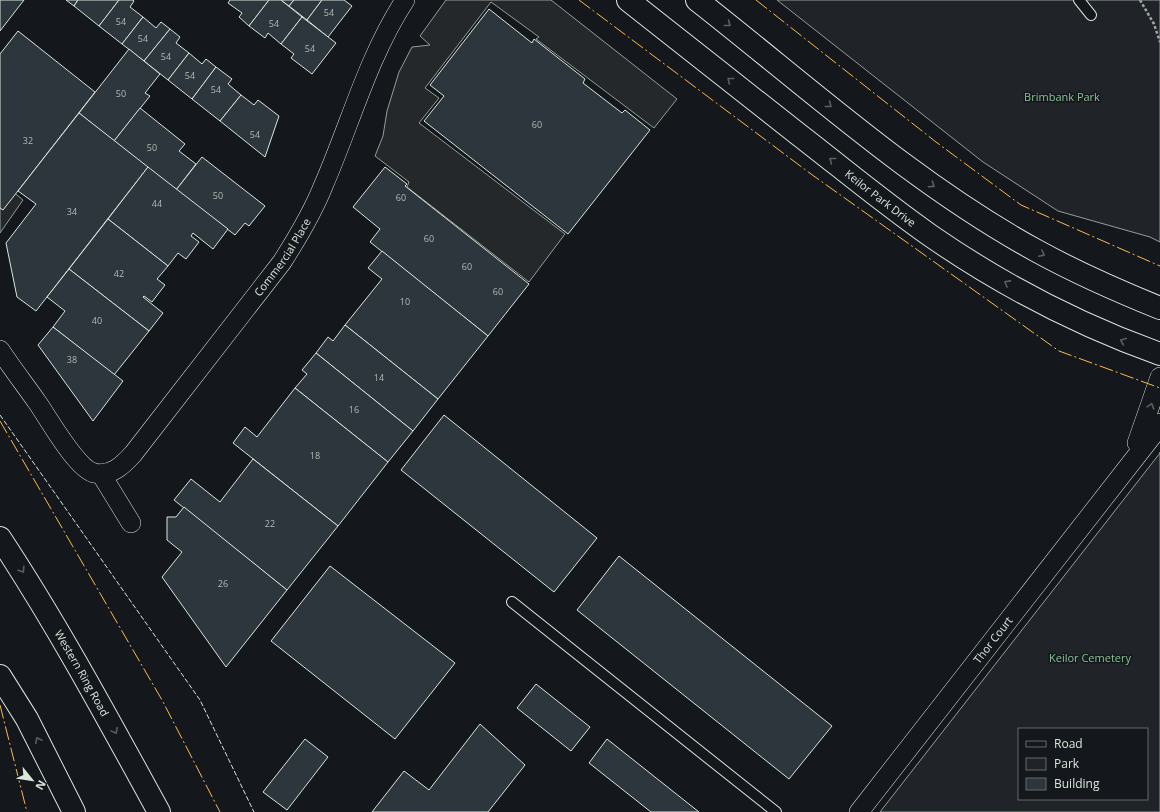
<svg xmlns="http://www.w3.org/2000/svg" width="1160" height="812" viewBox="0 0 1160 812" font-family="'Open Sans',sans-serif">
<style>
.green{fill:#202428;stroke:#939e99;fill-rule:evenodd}
.parking{fill:#24282b;stroke:#939e99}
.building{fill:#2c363c;stroke:#d8e6dc}
.lines{fill:none;stroke-linecap:round;stroke-linejoin:round}
.service-casing{stroke:#d8e6dc;stroke-width:12}
.minor-casing{stroke:#d8e6dc;stroke-width:20}
.primary-casing{stroke:#d8e6dc;stroke-width:24}
.motorway-casing{stroke:#d8e6dc;stroke-width:24}
.path{stroke:#9da8a2;stroke-width:2.5;stroke-dasharray:3 2;stroke-linecap:butt}
.service{stroke:#14181c;stroke-width:10}
.minor{stroke:#14181c;stroke-width:19}
.primary{stroke:#14181c;stroke-width:22}
.motorway{stroke:#14181c;stroke-width:22}
.fence{stroke:#d8e6dc;stroke-width:1;stroke-dasharray:5 2;stroke-linecap:butt}
.power{stroke:#ffb74d;stroke-width:1;stroke-dasharray:14 3 2 3;stroke-linecap:butt}
.oneway{stroke:#59605f}
.labels{text-anchor:middle;stroke-width:3;stroke-linejoin:round;paint-order:stroke}
.number-label{font-size:9px;fill:#adbab4}
.park-label{font-size:11px;fill:#8ac095;stroke:#14181c}
.street-label{font-size:11px;fill:#d8e6dc;stroke:#14181c}
</style>
<rect width="100%" height="100%" fill="#14181c"/>
<!-- green -->
<g class="green">
<path d="M777 0H1160V242L1150 237 1058 211 983 162Z"/>
<path d="M1160 452V812H880L1160 453ZM1019 729H1147V799H1019Z"/>
</g>
<!-- parking -->
<g class="parking">
<path d="M446 0H551L677 99 654 128 536 39 539 37 491 2 425 88 439 98 419 123 565 234 529 282 407 187 409 182 375 156 383 136 387 111 399 72 412 47 430 45 420 36Z"/>
<path d="M6 186 23 200 0 233V194Z"/>
</g>
<!-- building -->
<g class="building">
<path d="M0 0H24L0 31Z"/>
<path d="M66 0H78L74 6Z"/>
<path d="M78 0H119L99 26 74 6Z"/>
<path d="M119 0H133L134 1 130 7 143 17 122 44 99 26Z"/>
<path d="M230 0H269L249 26 239 17 242 13 228 3Z"/>
<path d="M269 0H281L302 17 281 44 268 33 265 38 249 26Z"/>
<path d="M281 0H294L289 6Z"/>
<path d="M294 0H322L307 20 289 6Z"/>
<path d="M322 0H344L352 6 328 37 307 20Z"/>
<path d="M489 9 532 43 534 39 585 79 583 83 622 113 625 110 650 130 568 234 424 121 444 96 430 85Z"/>
<path d="M143 17 156 28 161 22 170 29 144 61 122 44Z"/>
<path d="M302 17 336 43 312 74 291 58 294 54 281 44Z"/>
<path d="M170 29 180 37 176 43 189 53 168 80 144 61Z"/>
<path d="M18 31 95 92 3 210 0 208V54Z"/>
<path d="M129 49 160 74 145 93 150 96 114 141 79 113Z"/>
<path d="M189 53 202 64 206 59 216 67 192 99 168 80Z"/>
<path d="M216 67 232 79 228 84 241 95 220 121 192 99Z"/>
<path d="M241 95 254 105 258 100 279 116 265 157 220 121Z"/>
<path d="M140 108 185 144 179 151 196 164 176 190 114 141Z"/>
<path d="M79 113 148 167 36 311 17 297 6 243 36 204 18 191Z"/>
<path d="M202 157 265 206 249 226 245 223 235 235 176 190Z"/>
<path d="M148 167 228 229 213 249 193 233 191 236 199 242 186 259 178 253 168 266 108 219Z"/>
<path d="M385 167 407 184 405 186 529 284 488 336 370 242 380 229 353 207Z"/>
<path d="M108 219 168 266 157 279 165 285 152 302 144 296 143 297 163 313 149 331 69 269Z"/>
<path d="M382 251 488 336 438 399 345 325 382 279 368 268Z"/>
<path d="M69 269 149 331 114 375 53 327 65 311 47 297Z"/>
<path d="M345 325 438 399 413 431 316 353 328 337 333 341Z"/>
<path d="M53 327 123 381 93 421 38 345Z"/>
<path d="M316 353 413 431 388 462 295 388 307 374 302 370Z"/>
<path d="M295 388 388 462 338 526 233 443 245 427 257 437Z"/>
<path d="M444 415 597 538 554 592 401 470Z"/>
<path d="M253 459 338 526 287 590 174 500 191 479 220 502Z"/>
<path d="M184 507 287 590 226 667 162 577 182 552 167 540V517H176Z"/>
<path d="M619 556 832 726 789 779 577 610Z"/>
<path d="M330 566 455 663 395 739 271 641Z"/>
<path d="M536 684 590 727 571 751 517 708Z"/>
<path d="M480 724 525 765 488 812H372L404 771 429 790Z"/>
<path d="M305 739 328 757 287 810 263 792Z"/>
<path d="M607 739 699 812H651L589 763Z"/>
</g>
<g class="lines">
<defs>
<g id="service">
<path d="M1079 0 1091 15"/>
<path d="M512 602 776 812"/>
</g>
<g id="minor">
<path id="s1" d="M0 350C12 368 25 385 37 402 49 419 76 468 94 473 111 477 123 465 133 454L282 262C298 237 313 212 324 184 351 122 368 57 405 0"/>
<path d="M1137 443 1160 377"/>
<path d="M101 474 131 523"/>
<path id="s2" d="M859 812 1156 431 1160 423"/>
</g>
<g id="primary">
<path id="s3" d="M628 0C685 45 741 89 798 134 842 168 885 204 931 236 1002 285 1079 325 1160 354"/>
<path d="M697 0C807 86 914 184 1037 251 1077 273 1118 291 1160 308"/>
</g>
<g id="motorway">
<path id="s4" d="M0 538C58 626 108 719 159 812"/>
<path d="M0 676 27 719 74 812"/>
</g>
</defs>
<!-- service casing -->
<use href="#service" class="service-casing"/>
<!-- minor casing -->
<use href="#minor" class="minor-casing"/>
<!-- primary casing -->
<use href="#primary" class="primary-casing"/>
<!-- motorway casing -->
<use href="#motorway" class="motorway-casing"/>
<!-- path -->
<path class="path" d="M1140 0 1154 24 1160 42"/>
<!-- service -->
<use href="#service" class="service"/>
<!-- minor -->
<use href="#minor" class="minor"/>
<!-- primary -->
<use href="#primary" class="primary"/>
<!-- motorway -->
<use href="#motorway" class="motorway"/>
<!-- fence -->
<path class="fence" d="M0 415 200 700 254 812"/>
<!-- power -->
<g class="power">
<path d="M579 0 811 174 1059 351 1160 388"/>
<path d="M756 0 936 142 1021 205 1160 266"/>
<path d="M0 421 162 700 220 812"/>
<path d="M0 705 27 812"/>
</g>
</g>
<!-- one-way arrows -->
<defs><path id="oneway-chevron" d="M-2-3.5L2.5 0L-2 3.5" fill="none" stroke-width="1.6" stroke-linecap="round" stroke-linejoin="round"/></defs>
<g class="oneway">
<use href="#oneway-chevron" transform="translate(728 24) rotate(38)"/>
<use href="#oneway-chevron" transform="translate(730 80) rotate(-142)"/>
<use href="#oneway-chevron" transform="translate(829 105) rotate(39)"/>
<use href="#oneway-chevron" transform="translate(832 160) rotate(-142)"/>
<use href="#oneway-chevron" transform="translate(932 185) rotate(34)"/>
<use href="#oneway-chevron" transform="translate(1042 254) rotate(27)"/>
<use href="#oneway-chevron" transform="translate(1007 283) rotate(-151)"/>
<use href="#oneway-chevron" transform="translate(1123 341) rotate(-157)"/>
<use href="#oneway-chevron" transform="translate(1151 406) rotate(-73)"/>
<use href="#oneway-chevron" transform="translate(22 570) rotate(57)"/>
<use href="#oneway-chevron" transform="translate(115 731) rotate(62)"/>
<use href="#oneway-chevron" transform="translate(38 740) rotate(-117)"/>
</g>
<g class="labels">
<!-- number labels -->
<g class="number-label">
<text x="329" y="16">54</text>
<text x="121" y="25">54</text>
<text x="274" y="27">54</text>
<text x="143" y="42">54</text>
<text x="310" y="52">54</text>
<text x="166" y="60">54</text>
<text x="190" y="79">54</text>
<text x="216" y="93">54</text>
<text x="121" y="97">50</text>
<text x="537" y="128">60</text>
<text x="255" y="138">54</text>
<text x="28" y="144">32</text>
<text x="152" y="151">50</text>
<text x="218" y="199">50</text>
<text x="401" y="201">60</text>
<text x="157" y="207">44</text>
<text x="72" y="215">34</text>
<text x="429" y="242">60</text>
<text x="467" y="270">60</text>
<text x="119" y="277">42</text>
<text x="498" y="295">60</text>
<text x="405" y="305">10</text>
<text x="97" y="324">40</text>
<text x="72" y="363">38</text>
<text x="379" y="381">14</text>
<text x="354" y="413">16</text>
<text x="315" y="459">18</text>
<text x="270" y="527">22</text>
<text x="223" y="587">26</text>
</g>
<!-- park labels -->
<g class="park-label">
<text x="1062" y="101">Brimbank Park</text>
<text x="1090" y="662">Keilor Cemetery</text>
</g>
<!-- street labels -->
<g class="street-label">
<text dy="4" stroke="none"><textPath href="#s3" startOffset="321">Keilor Park Drive</textPath></text>
<text dy="4" stroke="none"><textPath href="#s1" startOffset="449">Commercial Place</textPath></text>
<text dy="4" stroke="none"><textPath href="#s2" startOffset="218">Thor Court</textPath></text>
<text dy="4" stroke="none"><textPath href="#s4" startOffset="158">Western Ring Road</textPath></text>
</g>
</g>
<!-- legend -->
<rect x="1018" y="728" width="130" height="72" fill="#14181c" stroke="#626a69"/>
<rect x="1026" y="741" width="20" height="6" fill="#14181c" stroke="#626a69"/>
<text x="1054" y="748" font-size="12" fill="#d8e6dc">Road</text>
<rect x="1026" y="758" width="20" height="12" fill="#202428" stroke="#626a69"/>
<text x="1054" y="768" font-size="12" fill="#d8e6dc">Park</text>
<rect x="1026" y="778" width="20" height="12" fill="#2c363c" stroke="#626a69"/>
<text x="1054" y="788" font-size="12" fill="#d8e6dc">Building</text>
<!-- north arrow -->
<g transform="translate(32 780) rotate(120)" stroke="#14181c" stroke-width="3" paint-order="stroke">
<path d="M0-3L7 15L0 10L-7 15Z" fill="#d8e6dc"/>
<text y="-6" font-size="11" font-weight="bold" text-anchor="middle" fill="#d8e6dc">N</text>
</g>
</svg>
